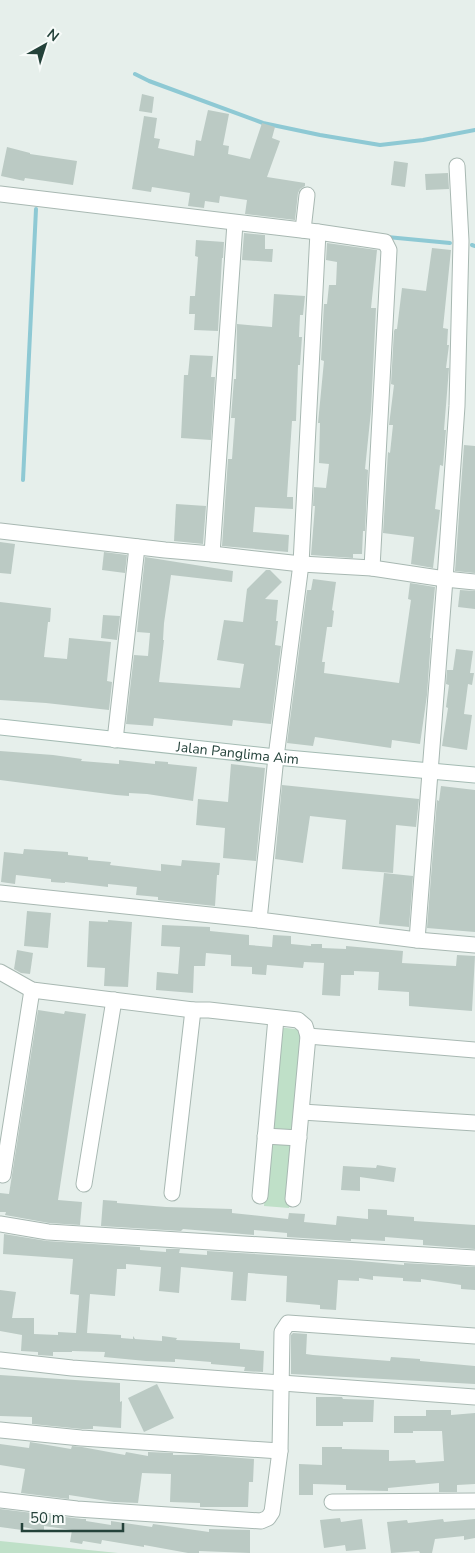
<svg xmlns="http://www.w3.org/2000/svg" width="475" height="1553" viewBox="0 0 475 1553" font-family="'Nunito Sans',sans-serif">
<style>
.green{fill:#bfe0c8}
.lines{fill:none;stroke-linecap:round;stroke-linejoin:round}
.stream{stroke:#8ec9d4;stroke-width:4}
.building{fill:#bbcac4}
.street-casing{stroke:#a8b8b2;stroke-width:17}
.secondary-casing{stroke:#a4bbb3;stroke-width:17}
.street{stroke:#fff;stroke-width:15}
.secondary{stroke:#fff;stroke-width:15}
.labels{text-anchor:middle;stroke-width:4;stroke-linejoin:round;paint-order:stroke}
.street-label{font-size:14px;fill:#24423a;stroke:#f7fbf9}
</style>
<rect width="100%" height="100%" fill="#e6efeb"/>
<!-- green -->
<g class="green">
<path d="M278 1027 303 1030 289 1208 264 1206Z"/>
<path d="M0 1541 118 1553H0Z"/>
</g>
<g class="lines">
<!-- stream -->
<g class="stream">
<path d="M135 74 149 81 263 123 320 135 380 145 423 140 475 130"/>
<path d="M387 237 450 243"/>
<path d="M472 245 475 246"/>
<path d="M23 480 36 209"/>
</g>
</g>
<!-- building -->
<g class="building">
<path d="M142 94 154 97 152 113 139 111Z"/>
<path d="M208 110 229 114 223 145 229 146 228 154 250 159 262 123 275 127 272 138 280 141 267 177 305 183V186L300 189 298 193 295 220 245 214 247 200 220 196 219 203 205 201 204 208 188 206 190 193 152 187 151 192 132 189 144 116 157 118 154 138 160 139 158 148 194 156 196 140 201 141Z"/>
<path d="M7 147 30 153V154L77 161 73 185 25 178 24 181 1 176Z"/>
<path d="M394 161 408 163 405 187 391 185Z"/>
<path d="M448 173 449 189 426 190 425 174Z"/>
<path d="M244 233 265 235V249H273L272 262 242 260Z"/>
<path d="M196 240 224 242 223 258H222L218 331 194 330 195 314H189L190 296H195L198 257 195 256Z"/>
<path d="M327 243 377 250 371 308H376L371 411 365 469 368 470 365 531H363L362 554H353V558L311 555 315 506H313L314 487 326 488 329 464 319 463 320 423H318L324 361 321 360 324 304H327L329 285H336L337 262 326 260Z"/>
<path d="M432 248 451 250 443 328 448 329 447 345H449L446 368H449L444 430H446L443 466 440 465 435 509 440 510 433 568 411 564 414 537 383 533 388 452 390 453 393 425H389L394 385 391 384 394 331 395 329H397L402 288 426 291Z"/>
<path d="M274 294 305 296 303 315H300L299 337H302L300 365H298L296 421H292L287 497H293V509L255 507 253 532 289 535 288 552 222 546 228 459H232L235 418H231L234 379H236L237 324 272 327Z"/>
<path d="M190 355 213 356 211 377H215L211 440 181 438 184 375H188Z"/>
<path d="M464 445 475 446V573L455 571Z"/>
<path d="M176 504 206 506 203 544 174 541Z"/>
<path d="M0 542 15 544 11 574 0 573Z"/>
<path d="M104 552 127 555 125 573 102 570Z"/>
<path d="M145 557 233 571 232 582 171 575 164 623 163 640H164L159 682 240 688 244 664 217 660 224 620 243 622 247 589 266 570H270L282 582 265 599 278 600 276 621H278L275 645 281 646 271 724 233 720 232 726 154 718 153 726 126 724 134 655 148 656 150 633 137 632Z"/>
<path d="M313 579 336 582 332 610 334 611 332 627H327L322 662H325L324 673 399 683 411 600 408 599 410 583 435 587 430 638H431L427 695 420 744 392 740 391 748 315 737 313 746 287 743 307 590H311Z"/>
<path d="M460 590 475 591V609L458 607Z"/>
<path d="M0 602 51 608 50 622H48L44 657 67 659 69 638 111 642 107 681 112 682 109 710 46 703 0 700Z"/>
<path d="M103 615 120 616 117 640 101 638Z"/>
<path d="M456 649 473 651 470 673H474L472 685 468 684 464 714 472 715 467 750 442 746 448 708 446 707 449 685 446 684 447 670H453Z"/>
<path d="M0 751 53 755 82 759 81 761 119 764V760L155 764V761L168 762V764L197 767 193 801 147 794 129 793V796L116 795 0 780Z"/>
<path d="M231 764 265 768 256 861 223 858 225 828 196 825 198 799 228 802Z"/>
<path d="M282 785 419 799 416 827 396 825 393 873 342 869 346 820 310 816 303 863 275 859Z"/>
<path d="M441 786 475 790V932L427 928 437 800 439 801Z"/>
<path d="M24 849 68 852V855L88 857V860L111 862 110 865 161 871V864L181 866 182 860 220 863 219 875H217L215 906 158 900V897L136 895 137 887 108 884V887L65 882V883L51 882V879L16 875 15 884 1 882 4 852 23 854Z"/>
<path d="M384 873 413 876 409 927 379 924Z"/>
<path d="M27 911 51 913 48 948 24 946Z"/>
<path d="M108 920 132 922 128 987 104 986 105 968 87 967 89 921 108 922Z"/>
<path d="M162 925 210 927V931L249 935V945L272 947 273 935 291 936V944L311 946V944H322V948L346 949V946L403 951 402 963 456 966 457 955 475 956 472 1011 409 1006V992L378 990 379 972 354 971V975H341L340 996 322 995 324 963 304 962 303 968 267 965 266 975 252 974V967L231 966V955L206 953 205 966H194L193 993 156 990 157 972 178 974 180 947 161 946Z"/>
<path d="M17 950 33 953 30 974 21 973 14 969Z"/>
<path d="M38 1010 64 1014 65 1011 86 1014 58 1200 82 1202 80 1225 49 1223 5 1215 6 1212H0V1193L9 1194Z"/>
<path d="M377 1165 396 1168 394 1182 360 1177V1191L341 1190 343 1166 376 1168Z"/>
<path d="M103 1200 117 1201V1203L166 1207 232 1209V1213L288 1219 289 1213 305 1214 304 1222 336 1225 337 1216 368 1219V1209L387 1210V1215L414 1217V1221L475 1225V1249L423 1245V1240L385 1237V1241L351 1239V1241L287 1237V1233L254 1230V1235L183 1229 181 1231 101 1226Z"/>
<path d="M4 1234 47 1241 140 1247V1250L166 1252V1249H180L179 1253 207 1255V1251L350 1260 404 1265V1263L475 1267V1290L461 1289V1285L421 1279V1282L403 1281V1278L373 1276V1280L359 1278V1281L338 1280 336 1310 320 1309V1305L286 1302 287 1276 249 1273H248L246 1301 231 1300 233 1272 181 1267 179 1293 159 1291 161 1267 126 1264V1269H117L115 1296 90 1294 87 1333 121 1335V1338L133 1339V1336L135 1339 162 1341V1336L177 1338 176 1340 240 1343V1349L264 1351 263 1372 244 1371 245 1367 211 1364V1362L175 1359V1362L146 1361 104 1357 105 1352 72 1351V1352H53V1356L38 1355V1352L21 1351 22 1335 0 1331V1290L16 1292 12 1318H34V1334L58 1335V1332L76 1333 79 1295 70 1294 73 1259 3 1254Z"/>
<path d="M293 1333 307 1334 306 1354 313 1355 390 1361 391 1357 420 1359V1361L475 1366V1384L291 1374V1335Z"/>
<path d="M0 1375 120 1383V1402L122 1401 121 1428 93 1426V1429H82L32 1424V1417L0 1416Z"/>
<path d="M157 1384 174 1418 144 1432 128 1398Z"/>
<path d="M316 1397H342L343 1399 374 1400 373 1422H343V1426H316Z"/>
<path d="M426 1410H451V1415L475 1413V1484L457 1485V1492H439V1483L388 1488V1491L346 1490V1485L313 1484V1495H299V1464L322 1465V1447H342V1449L389 1450V1461L415 1460 416 1463 444 1461 442 1431H413V1433H394V1416H426Z"/>
<path d="M30 1442 71 1449 72 1446 82 1447 125 1455 126 1452 148 1456V1452L173 1453V1455H201L254 1459 253 1482H249L248 1507H200V1503L170 1502 171 1474 142 1473 138 1503 114 1502 69 1495V1499L21 1493 25 1469 0 1465V1444L29 1448Z"/>
<path d="M0 1509 82 1519H86V1521L111 1525V1521L152 1527 153 1524 209 1532V1529L250 1530V1553L199 1551V1553H188L144 1545V1547L102 1540 101 1544 83 1541 82 1544 70 1542 72 1530 44 1526V1531L23 1527 22 1530 0 1527Z"/>
<path d="M340 1518 341 1522 362 1519 366 1549 346 1551 345 1545 324 1548 320 1520Z"/>
<path d="M443 1519 444 1522 475 1519V1538L464 1540V1536L435 1539 432 1553H420L419 1551 391 1553 387 1522 407 1520 408 1523Z"/>
</g>
<g class="lines">
<defs>
<g id="street">
<path d="M0 194 318 232 385 242 389 250 372 568"/>
<path d="M303 230 307 195"/>
<path d="M318 232 301 564 276 757 259 920 417 940 475 945"/>
<path d="M0 531 165 550 212 554 301 564 372 568 445 579 475 582"/>
<path d="M212 554 235 223"/>
<path d="M115 740 137 547"/>
<path d="M0 893 259 920"/>
<path d="M417 940 445 579 457 406 461 241 457 166"/>
<path d="M0 972 32 990 193 1010H209L298 1020 305 1026 308 1036 293 1199"/>
<path d="M308 1036 475 1050"/>
<path d="M302 1112 475 1123"/>
<path d="M265 1136 299 1138"/>
<path d="M3 1175 32 990"/>
<path d="M84 1184 114 1000"/>
<path d="M172 1193 193 1010"/>
<path d="M260 1196 276 1018"/>
<path d="M0 1224 48 1232 475 1258"/>
<path d="M0 1360 72 1368 475 1397"/>
<path d="M0 1430 81 1438 280 1451"/>
<path d="M0 1500 77 1509 261 1521 268 1518 272 1512 280 1451 282 1332 288 1323 475 1336"/>
<path d="M332 1502 475 1501"/>
</g>
<g id="secondary">
<path id="s1" d="M0 727 276 757 475 775"/>
</g>
</defs>
<!-- street casing -->
<use href="#street" class="street-casing"/>
<!-- secondary casing -->
<use href="#secondary" class="secondary-casing"/>
<!-- street -->
<use href="#street" class="street"/>
<!-- secondary -->
<use href="#secondary" class="secondary"/>
</g>
<g class="labels">
<!-- street labels -->
<g class="street-label">
<text dy="5" stroke="none"><textPath href="#s1" startOffset="239">Jalan Panglima Aim</textPath></text>
</g>
</g>
<!-- north arrow -->
<g transform="translate(45 45) rotate(39)" stroke="#f7fbf9" stroke-width="4" paint-order="stroke">
<path d="M0-4L9 19L0 12L-9 19Z" fill="#24423a"/>
<text y="-8" font-size="14" font-weight="bold" text-anchor="middle" fill="#24423a">N</text>
</g>
<!-- scale -->
<path d="M22 1523v8h101v-8" fill="none" stroke="#24423a" stroke-width="2.5"/>
<text x="30" y="1523" font-size="15" fill="#24423a" stroke="#f7fbf9" stroke-width="4" paint-order="stroke">50 m</text>
</svg>
